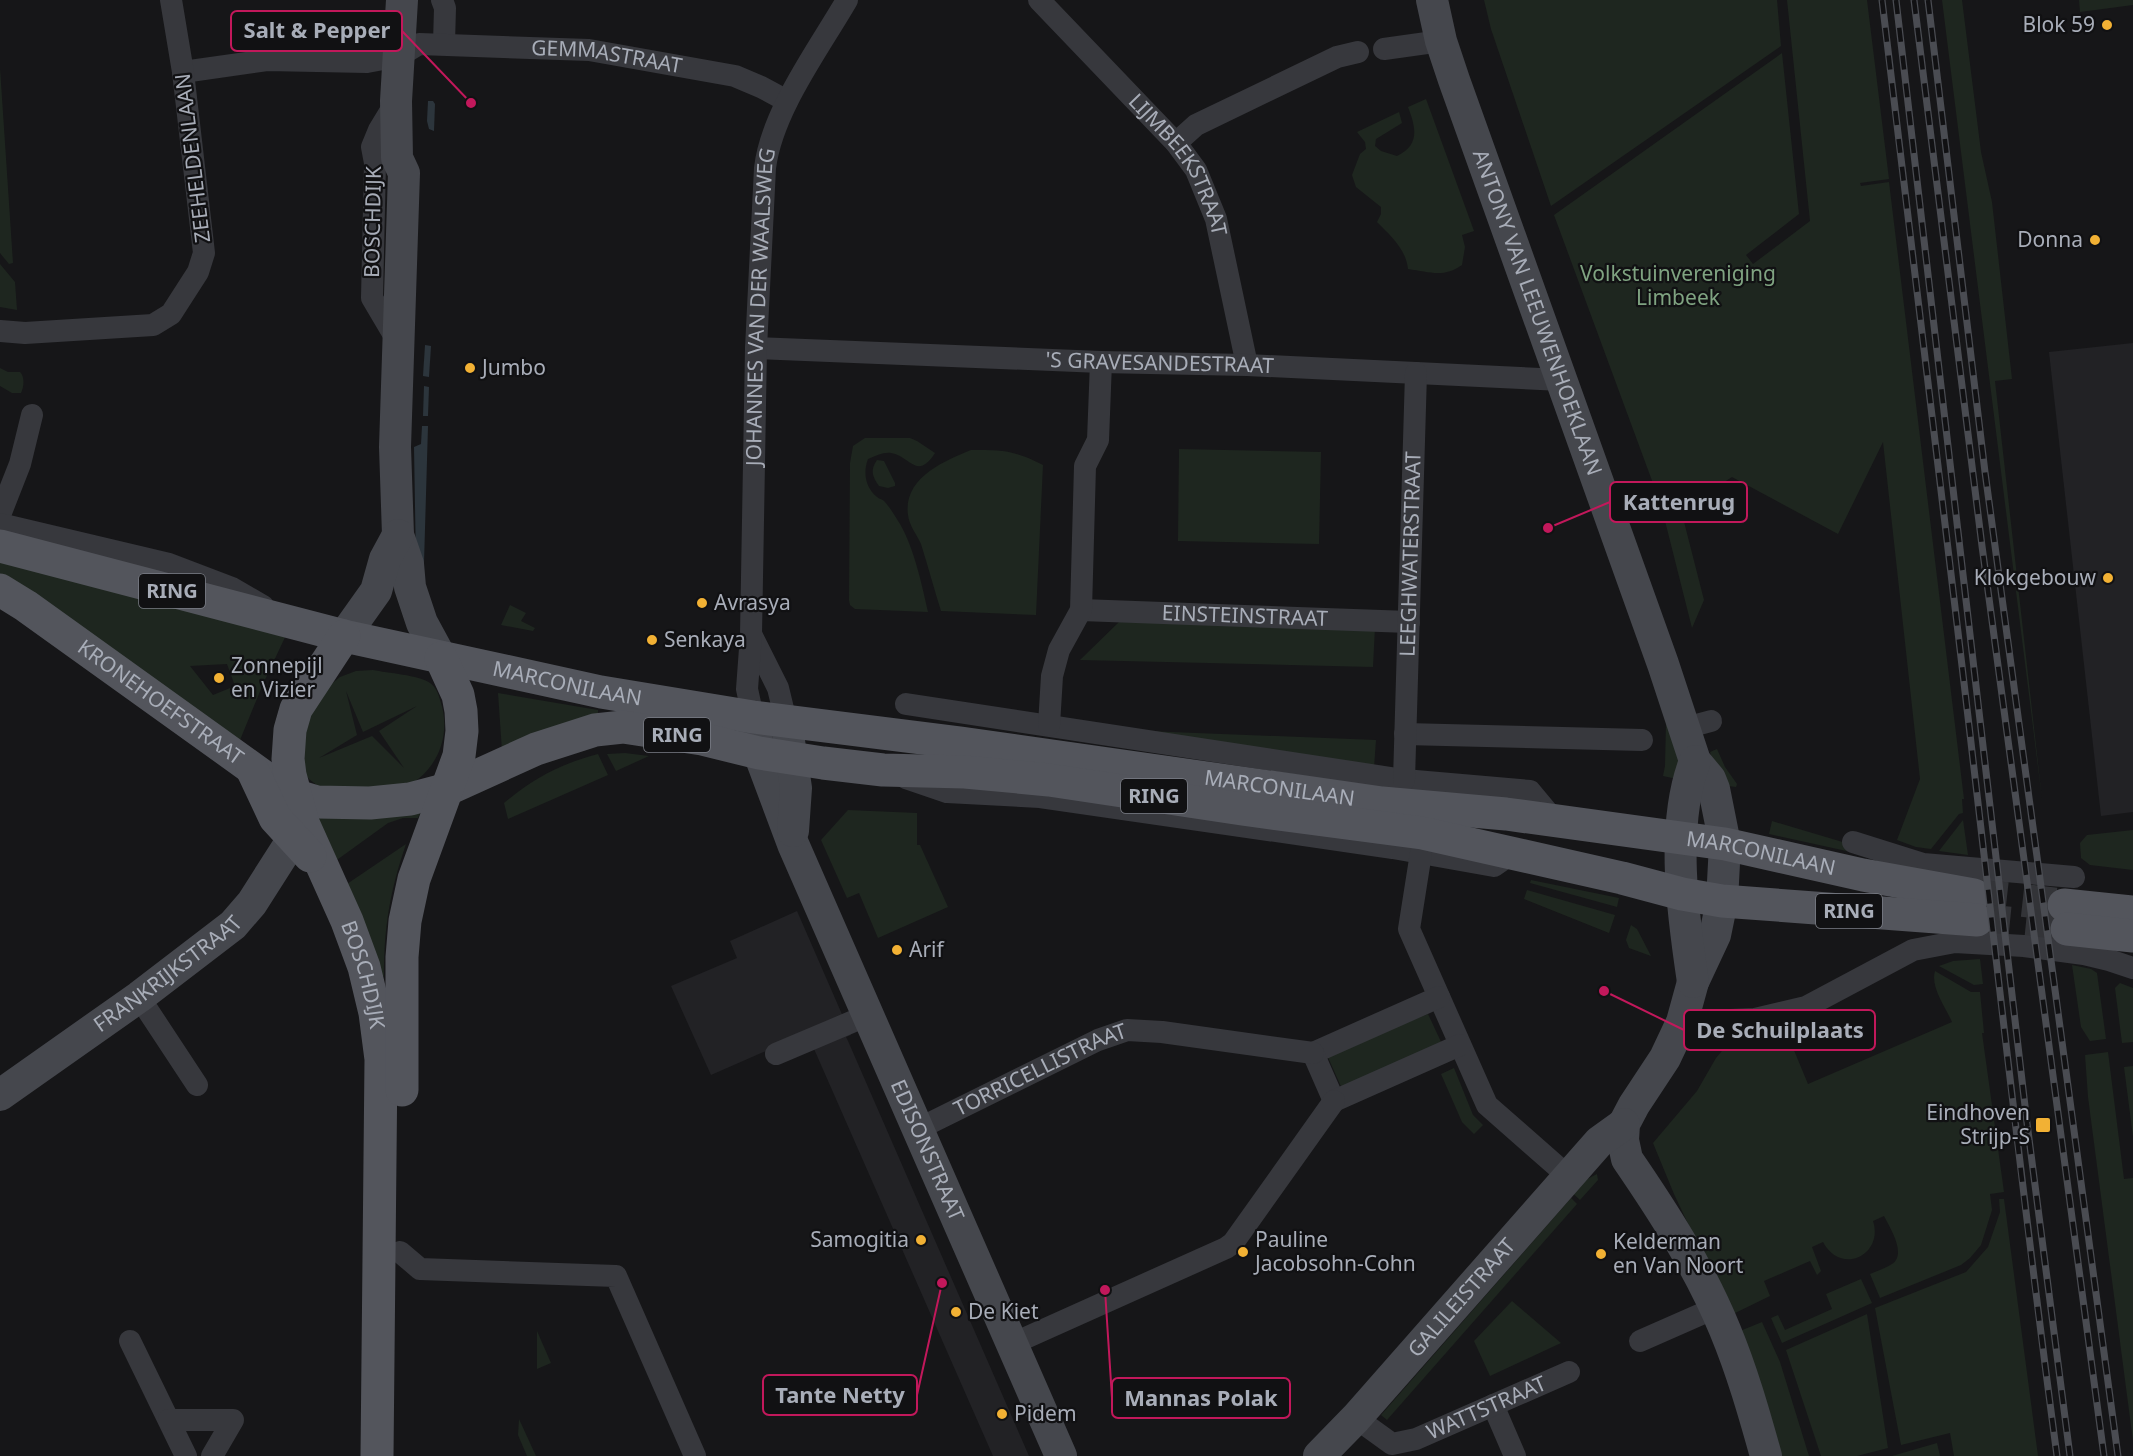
<svg xmlns="http://www.w3.org/2000/svg" width="2133" height="1456" viewBox="0 0 2133 1456" font-family="'Noto Sans',sans-serif">
<style>
.built{fill:#222225}
.green{fill:#1e261f;fill-rule:evenodd}
.water{fill:#2c353c}
.lines{fill:none;stroke-linecap:round;stroke-linejoin:round}
.primary-tunnel{stroke:#333438;stroke-width:33;stroke-dasharray:33 16;stroke-linecap:butt}
.street{stroke:#37383d;stroke-width:22}
.secondary{stroke:#45474d;stroke-width:32}
.primary{stroke:#53555c;stroke-width:33}
.rail-casing{stroke:#4a4c52;stroke-width:7}
.rail{stroke:#111113;stroke-width:4.5;stroke-dasharray:14;stroke-linecap:butt}
.poi-dot{fill:#f2b134;stroke:#111113;stroke-width:2}
.labels{text-anchor:middle;stroke-width:4.5;stroke-linejoin:round;paint-order:stroke}
.shield{fill:#111113;stroke:#7b7e86;stroke-width:1.5}
.shield-label{font-size:20px;font-weight:bold;fill:#a8adb8}
.poi-label{font-size:21px;fill:#a8adb8;stroke:#111113;text-anchor:start}
.street-label{font-size:21px;fill:#a8adb8;stroke:#111113}
.park-label{font-size:21px;fill:#7fa381;stroke:#111113}
.leader{fill:none;stroke:#c2185b;stroke-width:2}
.callout-dot{fill:#c2185b;stroke:#111113;stroke-width:2}
.callout{fill:#111113;stroke:#c2185b;stroke-width:2}
.callout-label{font-size:22px;text-anchor:middle;font-weight:bold;fill:#a8adb8}
</style>
<rect width="100%" height="100%" fill="#161618"/>
<!-- built -->
<g class="built">
<path d="M2133 343V812L2101 816 2049 352Z"/>
<path d="M797 911 851 1035 846 1037 848 1041 1029 1456H993L807 1033 711 1075 671 986 737 958 730 941Z"/>
</g>
<!-- green -->
<g class="green">
<path d="M1484 0H1777L1781 46 1551 206 1491 29Z"/>
<path d="M1787 0H1867L1889 179 1860 183 1861 186 1889 182 1964 799H1962L1963 813 1959 814 1931 849 1916 847 1897 840 1920 779 1883 442 1838 534 1732 477 1681 510 1704 600 1692 628 1661 505 1554 215 1782 53 1799 214 1746 255 1753 264 1810 221Z"/>
<path d="M1942 0H1962L1981 152 1992 202 2012 379 1995 381 2042 799Z"/>
<path d="M2079 0H2133V5L2080 12Z"/>
<path d="M0 68 13 263 9 264 0 253Z"/>
<path d="M1426 99 1474 231 1462 235 1465 247 1462 265C1444 278 1430 272 1408 269 1406 249 1390 235 1377 222L1381 214V207L1356 187 1352 175 1360 154 1366 149 1365 142 1357 132 1399 112 1402 123 1376 139 1375 146 1381 151 1397 156C1420 145 1416 128 1408 107Z"/>
<path d="M0 264 15 282 17 310 0 307Z"/>
<path d="M0 368 8 372H20C25 377 24 387 21 393H12L0 386Z"/>
<path d="M865 438H910L917 441 935 453C917 481 910 456 891 453 883 452 876 456 868 459 863 472 865 487 877 497 879 499 882 499 884 501 890 507 896 518 900 524 914 548 922 585 928 612L855 609 850 605 849 600 850 463 853 446Z"/>
<path d="M1179 449 1321 452 1319 544 1178 541Z"/>
<path d="M971 450C1003 450 1013 450 1043 465L1036 615 941 611C934 589 928 566 921 544 917 535 909 525 908 515 903 478 944 461 971 450Z"/>
<path d="M877 460 884 461 895 483V486L888 488 879 486C872 476 870 470 877 460Z"/>
<path d="M0 557 288 631 263 684 238 745 0 579ZM227 664 235 686 213 695 190 666Z"/>
<path d="M510 605 526 613 521 621 535 628 533 631 501 625Z"/>
<path d="M1119 622 1375 627 1373 667 1080 660Z"/>
<path d="M373 670C387 673 419 675 430 683 437 688 439 696 441 703 452 738 435 776 400 789 388 793 334 787 318 786L309 779 303 771 302 733 324 690 340 677 356 671ZM346 691 363 732 417 706 379 731 404 768 372 736 319 758 357 735Z"/>
<path d="M498 693 598 710V716L502 751Z"/>
<path d="M1666 723 1679 756 1677 779 1663 776 1665 766Z"/>
<path d="M1146 731 1376 740 1374 768Z"/>
<path d="M1717 749 1725 767 1737 784 1736 787 1721 785 1710 752Z"/>
<path d="M625 753 649 756 616 771 607 754Z"/>
<path d="M598 754 608 775 508 819 504 803C534 778 560 764 598 754Z"/>
<path d="M848 810 917 813V845H920L948 907 878 938 859 893 847 898 821 840Z"/>
<path d="M420 813 418 818H403L388 823 334 862 317 818Z"/>
<path d="M1963 820 1968 855 1939 851Z"/>
<path d="M1772 821 1856 846 1851 852 1769 834Z"/>
<path d="M2133 830V870L2090 865 2081 858 2080 843 2087 835Z"/>
<path d="M406 844C390 891 384 926 384 976L380 977 347 884Z"/>
<path d="M1531 880 1619 898 1617 907 1530 883Z"/>
<path d="M1527 890 1615 915 1609 933 1524 899Z"/>
<path d="M1631 925 1637 929 1651 956 1629 948 1626 940Z"/>
<path d="M1980 959 1983 984 1974 985 1939 966 1953 961Z"/>
<path d="M2072 965 2091 969 2097 973 2106 1039 2090 1041 2081 1027Z"/>
<path d="M1935 971 1971 992H1980L1984 1033H1982L2004 1192 1990 1194 1992 1210 1981 1245 1970 1258 1961 1265 1880 1298 1870 1274C1877 1271 1886 1268 1892 1264 1907 1254 1890 1228 1884 1216L1873 1221C1884 1255 1841 1276 1823 1242L1812 1247 1821 1271 1817 1275 1810 1261 1764 1281 1770 1296 1731 1315 1674 1194 1653 1143 1697 1091 1716 1058 1727 1045 1741 1039 1786 1031 1808 1084 1952 1022C1946 1008 1930 987 1935 971Z"/>
<path d="M2120 983 2133 988V1042L2122 1043 2115 988Z"/>
<path d="M1428 1014 1442 1044 1343 1091 1327 1055Z"/>
<path d="M2108 1052 2124 1179 2133 1178V1441L2088 1097 2085 1055Z"/>
<path d="M2133 1066V1137L2124 1067Z"/>
<path d="M1454 1068 1473 1115 1483 1125 1474 1134 1462 1122 1441 1074Z"/>
<path d="M1597 1174 1598 1180 1580 1200 1568 1189Z"/>
<path d="M1571 1198 1577 1204 1387 1420 1381 1415Z"/>
<path d="M1999 1199H2004L2038 1456H1954L1950 1433 1901 1445 1875 1308 1966 1272 1988 1247 2000 1212Z"/>
<path d="M1861 1279 1872 1303 1782 1343 1771 1318 1778 1315 1785 1330 1832 1309 1826 1294Z"/>
<path d="M1512 1301 1561 1343 1490 1376 1474 1341Z"/>
<path d="M1867 1314 1888 1448 1857 1456H1821L1786 1350Z"/>
<path d="M1762 1322 1780 1362 1809 1456H1775L1740 1331Z"/>
<path d="M537 1331 551 1363 537 1369Z"/>
<path d="M519 1419 536 1456H527L518 1435Z"/>
<path d="M1937 1443 1940 1456H1892Z"/>
</g>
<!-- water -->
<g class="water">
<path d="M378 23 391 25 387 45 376 51Z"/>
<path d="M428 101H433L435 104 434 131 429 129 427 121Z"/>
<path d="M425 345 431 346 429 377 423 376Z"/>
<path d="M424 386 429 387 428 416H423Z"/>
<path d="M422 426H428L424 563 416 564 414 447 421 444Z"/>
</g>
<g class="lines">
<!-- primary-tunnel -->
<g class="primary-tunnel">
<path d="M1974 895 2064 905"/>
<path d="M1977 920 2067 929"/>
</g>
<!-- street -->
<g class="street">
<path d="M442 0 445 8 444 43"/>
<path id="s1" d="M1039 0 1176 143 1196 170 1216 219 1247 365"/>
<path d="M1384 49 1441 41"/>
<path id="s2" d="M183 72 267 60 367 62 399 56 419 44 589 50 735 76 761 87 787 101"/>
<path d="M396 102 379 130 372 147 375 163 372 298 398 342"/>
<path d="M1176 143 1196 125 1337 57 1358 52"/>
<path d="M0 331 25 333 153 325 171 314 198 272 204 253 183 72 171 0"/>
<path id="s3" d="M756 348 1101 362 1247 365 1562 380"/>
<path d="M0 515 20 464 32 415"/>
<path d="M0 524 169 564 232 588 263 606"/>
<path id="s4" d="M1081 610 1409 622"/>
<path d="M752 636 778 688 786 721"/>
<path d="M906 704 1404 780 1530 791 1555 821"/>
<path id="s5" d="M753 717 747 689 751 635 756 348 765 168C772 111 818 50 847 0"/>
<path d="M1049 725 1052 676 1059 650 1081 610 1085 466 1098 440 1101 362"/>
<path d="M1685 728 1711 721"/>
<path d="M1405 734 1642 740"/>
<path d="M906 778 947 792 1040 797 1393 848 1494 866 1514 852"/>
<path id="s6" d="M1404 780 1416 373"/>
<path d="M1853 842 1923 864 2074 877"/>
<path d="M1421 853 1409 929 1487 1105 1569 1177"/>
<path d="M139 997 197 1085"/>
<path d="M1682 1022 1755 1019 1806 1007 1913 950 1955 942 2024 946 2084 954 2109 960 2133 968"/>
<path d="M1313 1053 1439 997"/>
<path d="M1313 1053 1334 1101"/>
<path d="M776 1054 868 1015"/>
<path d="M1334 1101 1460 1045"/>
<path id="s7" d="M918 1129 1098 1040 1127 1030 1162 1032 1313 1053"/>
<path d="M400 1252 420 1269 616 1276 695 1456"/>
<path d="M130 1341 186 1456"/>
<path d="M1640 1341 1715 1308"/>
<path d="M1012 1344 1226 1248 1233 1243 1334 1101"/>
<path d="M1493 1405 1515 1456"/>
<path id="s8" d="M1356 1418 1392 1444 1416 1439 1569 1372"/>
<path d="M169 1420H233L212 1456"/>
</g>
<!-- secondary -->
<g class="secondary">
<path d="M402 0 396 101 397 158 404 173 395 447 398 535 408 564 410 587 422 623 441 658"/>
<path id="s9" d="M1432 0 1441 41 1454 80 1663 664 1695 761 1710 779 1714 789 1725 844 1722 901 1715 935 1693 982 1682 1022 1665 1058 1634 1105 1624 1124 1623 1140 1627 1159C1664 1213 1700 1269 1725 1330 1742 1371 1754 1413 1766 1456"/>
<path d="M344 636 376 591 385 559 398 535"/>
<path id="s10" d="M753 717 759 753 793 844 1061 1456"/>
<path d="M786 721 796 788 793 831"/>
<path d="M1693 982C1683 915 1670 826 1695 761"/>
<path id="s11" d="M0 1095 139 997 233 925 252 903 303 823"/>
<path id="s12" d="M1319 1456 1356 1418 1599 1142 1624 1124"/>
</g>
<!-- primary -->
<g class="primary">
<path id="s13" d="M0 546 344 636 601 692 753 717 961 743 1382 803 1506 814 1725 844 1863 875 1974 895"/>
<path id="s14" d="M0 590 26 606 274 784 297 796 317 802 370 803 410 799 448 789 536 749 595 730 623 727 702 739 759 753 823 763 883 770 965 772 1049 780 1242 809 1422 833 1622 878 1682 894 1722 901 1977 920"/>
<path id="s15" d="M344 636 296 709 290 730 288 759 290 775 303 823 347 921 364 967 375 1013 381 1059 377 1456"/>
<path d="M252 769 275 818 310 856"/>
<path d="M2064 905 2133 912"/>
<path d="M2067 929 2133 936"/>
<path d="M402 1090V957L405 921 414 879 459 756 462 731 461 711 458 695 441 658"/>
</g>
<defs>
<g id="rail">
<path d="M1882 0C1906 202 1931 405 1955 607 1989 890 2019 1174 2057 1456"/>
<path d="M1896 0 2027 1123 2070 1456"/>
<path d="M1914 0 1982 546 2104 1456"/>
<path d="M1928 0 1985 472 2118 1456"/>
</g>
</defs>
<!-- rail casing -->
<use href="#rail" class="rail-casing"/>
<!-- rail -->
<use href="#rail" class="rail"/>
</g>
<!-- markers -->
<g class="poi-dot">
<circle cx="2107" cy="25" r="6"/>
<circle cx="2095" cy="240" r="6"/>
<circle cx="470" cy="368" r="6"/>
<circle cx="2108" cy="578" r="6"/>
<circle cx="702" cy="603" r="6"/>
<circle cx="652" cy="640" r="6"/>
<circle cx="219" cy="678" r="6"/>
<circle cx="897" cy="950" r="6"/>
<rect x="2035" y="1117" width="16" height="16" rx="3"/>
<circle cx="921" cy="1240" r="6"/>
<circle cx="1243" cy="1252" r="6"/>
<circle cx="1601" cy="1254" r="6"/>
<circle cx="956" cy="1312" r="6"/>
<circle cx="1002" cy="1414" r="6"/>
</g>
<g class="labels">
<!-- shield labels -->
<g class="shield">
<rect x="139" y="574" width="66" height="34" rx="4.5"/>
<rect x="644" y="718" width="66" height="34" rx="4.5"/>
<rect x="1121" y="779" width="66" height="34" rx="4.5"/>
<rect x="1816" y="894" width="66" height="34" rx="4.5"/>
</g>
<g class="shield-label">
<text x="172" y="598">RING</text>
<text x="677" y="742">RING</text>
<text x="1154" y="803">RING</text>
<text x="1849" y="918">RING</text>
</g>
<!-- poi labels -->
<g class="poi-label">
<text x="2095" y="32" text-anchor="end">Blok 59</text>
<text x="2083" y="247" text-anchor="end">Donna</text>
<text x="482" y="375">Jumbo</text>
<text x="2096" y="585" text-anchor="end">Klokgebouw</text>
<text x="714" y="610">Avrasya</text>
<text x="664" y="647">Senkaya</text>
<text x="231" y="673">Zonnepijl<tspan x="231" dy="24">en Vizier</tspan></text>
<text x="909" y="957">Arif</text>
<text x="2030" y="1120" text-anchor="end">Eindhoven<tspan x="2030" dy="24">Strijp-S</tspan></text>
<text x="909" y="1247" text-anchor="end">Samogitia</text>
<text x="1255" y="1247">Pauline<tspan x="1255" dy="24">Jacobsohn-Cohn</tspan></text>
<text x="1613" y="1249">Kelderman<tspan x="1613" dy="24">en Van Noort</tspan></text>
<text x="968" y="1319">De Kiet</text>
<text x="1014" y="1421">Pidem</text>
</g>
<!-- street labels -->
<g class="street-label">
<text dy="7" stroke="none"><textPath href="#s2" startOffset="429">GEMMASTRAAT</textPath></text>
<text transform="translate(193 158) rotate(-97)" y="7">ZEEHELDENLAAN</text>
<text dy="7" stroke="none"><textPath href="#s1" startOffset="218">LIJMBEEKSTRAAT</textPath></text>
<text transform="translate(373 222) rotate(-89)" y="7">BOSCHDIJK</text>
<text dy="7" stroke="none"><textPath href="#s5" startOffset="411">JOHANNES VAN DER WAALSWEG</textPath></text>
<text dy="7" stroke="none"><textPath href="#s9" startOffset="330">ANTONY VAN LEEUWENHOEKLAAN</textPath></text>
<text dy="7" stroke="none"><textPath href="#s3" startOffset="404">'S GRAVESANDESTRAAT</textPath></text>
<text dy="7" stroke="none"><textPath href="#s6" startOffset="226">LEEGHWATERSTRAAT</textPath></text>
<text dy="7" stroke="none"><textPath href="#s4" startOffset="164">EINSTEINSTRAAT</textPath></text>
<text dy="7" stroke="none"><textPath href="#s13" startOffset="584">MARCONILAAN</textPath></text>
<text dy="7" stroke="none"><textPath href="#s14" startOffset="196">KRONEHOEFSTRAAT</textPath></text>
<text dy="7" stroke="none"><textPath href="#s13" startOffset="1304">MARCONILAAN</textPath></text>
<text dy="7" stroke="none"><textPath href="#s13" startOffset="1790">MARCONILAAN</textPath></text>
<text dy="7" stroke="none"><textPath href="#s11" startOffset="207">FRANKRIJKSTRAAT</textPath></text>
<text dy="7" stroke="none"><textPath href="#s15" startOffset="368">BOSCHDIJK</textPath></text>
<text dy="7" stroke="none"><textPath href="#s7" startOffset="136">TORRICELLISTRAAT</textPath></text>
<text dy="7" stroke="none"><textPath href="#s10" startOffset="468">EDISONSTRAAT</textPath></text>
<text dy="7" stroke="none"><textPath href="#s12" startOffset="213">GALILEISTRAAT</textPath></text>
<text dy="7" stroke="none"><textPath href="#s8" startOffset="146">WATTSTRAAT</textPath></text>
</g>
<!-- park labels -->
<g class="park-label">
<text x="1678" y="281">Volkstuinvereniging<tspan x="1678" dy="24">Limbeek</tspan></text>
</g>
</g>
<!-- callouts -->
<path class="leader" d="M471 103L402 31M1548 528L1610 502M1604 991L1684 1030M942 1283L917 1395M1105 1290L1112 1398"/>
<g class="callout-dot">
<circle cx="471" cy="103" r="6"/>
<circle cx="1548" cy="528" r="6"/>
<circle cx="1604" cy="991" r="6"/>
<circle cx="942" cy="1283" r="6"/>
<circle cx="1105" cy="1290" r="6"/>
</g>
<g class="callout">
<rect x="231" y="11" width="171" height="40" rx="6"/>
<rect x="1610" y="482" width="137" height="40" rx="6"/>
<rect x="1684" y="1010" width="191" height="40" rx="6"/>
<rect x="763" y="1375" width="154" height="40" rx="6"/>
<rect x="1112" y="1378" width="178" height="40" rx="6"/>
</g>
<g class="callout-label">
<text x="317" y="38">Salt &amp; Pepper</text>
<text x="1679" y="510">Kattenrug</text>
<text x="1780" y="1038">De Schuilplaats</text>
<text x="840" y="1403">Tante Netty</text>
<text x="1201" y="1406">Mannas Polak</text>
</g>
</svg>
